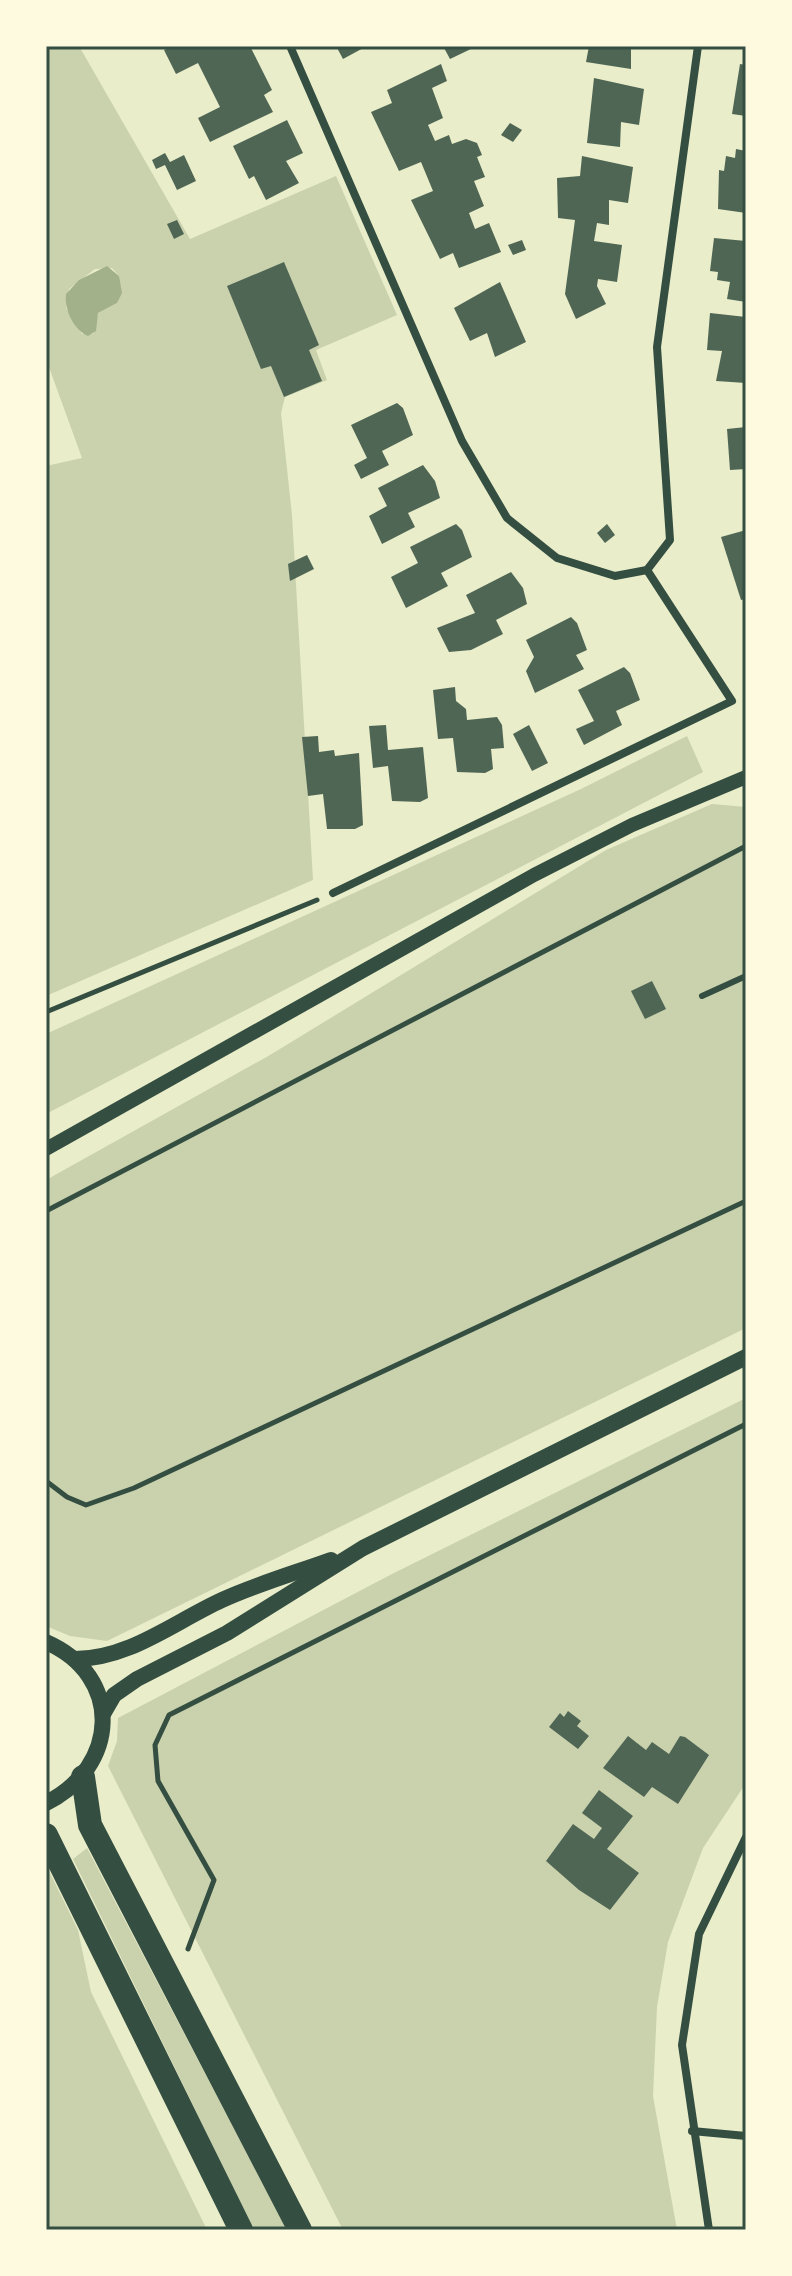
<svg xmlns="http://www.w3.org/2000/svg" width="792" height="2276" viewBox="0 0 792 2276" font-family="'Sofia Sans Condensed',sans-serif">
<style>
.green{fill:#cad2ad;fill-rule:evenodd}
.water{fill:#a3b18a}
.building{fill:#4f6655}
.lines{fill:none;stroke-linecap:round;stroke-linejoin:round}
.path{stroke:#344e41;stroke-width:5}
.service{stroke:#344e41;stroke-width:6}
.minor{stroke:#344e41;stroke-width:8}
.tertiary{stroke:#344e41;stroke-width:14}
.secondary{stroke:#344e41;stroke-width:16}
.motorway{stroke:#344e41;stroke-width:24}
.neatline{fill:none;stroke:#344e41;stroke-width:3}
</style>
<rect width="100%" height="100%" fill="#e9edc9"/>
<!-- green -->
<g class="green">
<path d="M46 46H79L190 239 336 176 397 315 316 350 327 380 285 397 281 413 292 515 313 880 46 996V466L82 458 46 359ZM112 268 119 276 117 303 98 313 93 334H82L66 308 69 289 95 269Z"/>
<path d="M687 736 703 772 46 1114V1034L581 789Z"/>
<path d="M712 804 746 807V1328L107 1641 70 1636 46 1626V1180L270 1055 606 850Z"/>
<path d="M746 1398V1783L703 1848 668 1942 657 2007 653 2096 677 2230H343L108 1766 117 1741 118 1718 390 1575Z"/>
<path d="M87 1848 287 2230H254L73 1859Z"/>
<path d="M46 1865 78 1930 91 1992 207 2230H46Z"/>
</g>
<!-- water -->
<path class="water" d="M107 266 119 276 122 293 117 303 98 313 96 331 88 336C74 330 64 310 66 294L79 280Z"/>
<!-- building -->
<g class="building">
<path d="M172 46H250L272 90 264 95 273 112 210 142 198 118 220 107 198 63 176 74 164 50Z"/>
<path d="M336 46H367L343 59Z"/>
<path d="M443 46H472L473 48 450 59Z"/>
<path d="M589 46H631V69L586 62Z"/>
<path d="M441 64 447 81 432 88 443 118 428 125 435 141 449 135 452 144 466 139 477 143 482 155 477 157 485 177 474 181 484 206 469 213 475 229 489 223 501 252 459 268 453 253 440 259 411 200 433 191 421 162 399 171 371 112 392 103 387 90Z"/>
<path d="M740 64 746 65V116L732 114Z"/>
<path d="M594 78 644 89 639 125 621 122 620 147 587 143Z"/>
<path d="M287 120 303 153 286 161 299 183 266 200 254 176 249 179 233 146Z"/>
<path d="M510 123 522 130 513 142 501 135Z"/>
<path d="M736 149 746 151V213L718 209 719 170 724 171 726 156 735 158Z"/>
<path d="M165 153 170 162 184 155 196 181 177 190 165 165 156 169 152 160Z"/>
<path d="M582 156 633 167 628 203 609 200V225L597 223 594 241 622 245 617 282 598 279 597 286 606 304 576 319 565 294 575 220 558 218 557 178 580 176Z"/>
<path d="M177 220 184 234 174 239 167 224Z"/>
<path d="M714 238 746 241V302L727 299 730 282 717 280 718 272 710 271Z"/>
<path d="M522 240 526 250 513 255 508 245Z"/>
<path d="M284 262 319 345 309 350 322 381 284 397 271 366 261 369 227 286Z"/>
<path d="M500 282 526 342 495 357 487 333 470 341 454 308Z"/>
<path d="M710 313 746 317V383L716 381 722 351 707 350Z"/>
<path d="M397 403 403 408 413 435 382 451 389 465 361 479 354 465 367 458 351 425Z"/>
<path d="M746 427V469L730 470 727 429Z"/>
<path d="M423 465 435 481 440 498 408 513 415 527 382 544 369 516 387 506 378 488Z"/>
<path d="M456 524 462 530 472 557 441 573 448 586 406 608 391 577 418 563 410 547Z"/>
<path d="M607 524 615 535 605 543 597 533Z"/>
<path d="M746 530V599L741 600 721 537Z"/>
<path d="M307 555 314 569 290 581 288 564Z"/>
<path d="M511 572 523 588 527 604 496 620 503 634 471 650 449 652 437 628 475 613 466 595Z"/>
<path d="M571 617 577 623 587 650 576 655 584 669 535 693 526 671 534 657 526 640Z"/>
<path d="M624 667 630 673 640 700 616 711 622 725 584 745 576 729 594 721 578 690Z"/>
<path d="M455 687 456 701 466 709 467 720 497 717 502 725 504 748 491 749 493 769 485 773 457 772 453 738 438 739 433 690Z"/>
<path d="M386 725 388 750 423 747 428 798 420 802 392 801 388 766 373 768 369 726Z"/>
<path d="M529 725 548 763 532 771 513 734Z"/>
<path d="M318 736 319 752 334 750 335 756 359 753 363 825 355 829H327L323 794 308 796 302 737Z"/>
<path d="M652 981 666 1009 645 1019 631 991Z"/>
<path d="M568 1711 581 1721 577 1726 589 1736 578 1749 549 1727 560 1713 564 1717Z"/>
<path d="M628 1736 646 1750 652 1742 669 1754 680 1736 685 1737 709 1755 678 1804 652 1787 644 1797 603 1768Z"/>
<path d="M599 1790 633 1816 607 1849 639 1873 610 1910 579 1890 546 1861 573 1824 594 1839 602 1828 582 1813Z"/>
</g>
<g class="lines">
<!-- path -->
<g class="path">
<path d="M46 1012 317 900"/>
<path d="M46 1211 746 846"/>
<path d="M46 1481 67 1497 86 1505 134 1488 746 1201"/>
<path d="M188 1949 214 1880 158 1781 155 1745 169 1715 746 1424"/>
</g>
<!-- service -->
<path class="service" d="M702 996 746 976"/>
<!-- minor -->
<g class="minor">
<path d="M290 46 462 441 507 518 557 558 615 576 647 570"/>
<path d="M647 570 670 540 657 347 698 46"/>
<path d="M333 893 732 701 647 570"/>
<path d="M692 2131 746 2136"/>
<path d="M709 2230 682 2045 699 1934 746 1837"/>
</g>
<!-- tertiary -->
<path class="tertiary" d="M46 1149 534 875 632 825 746 777"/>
<!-- secondary -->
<g class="secondary">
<path d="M46 1642C124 1676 119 1767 46 1803"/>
<path d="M75 1659C129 1659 174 1622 222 1600 257 1584 295 1573 331 1560"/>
<path d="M103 1714 114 1695 137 1679 227 1633 363 1548 746 1357"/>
</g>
<!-- motorway -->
<g class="motorway">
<path d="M83 1777 90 1825 300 2230"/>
<path d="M46 1835 241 2230"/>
</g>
</g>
<!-- border -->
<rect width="792" height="2276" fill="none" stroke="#fefae0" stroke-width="96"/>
<rect x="48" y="48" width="696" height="2180" class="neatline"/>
</svg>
